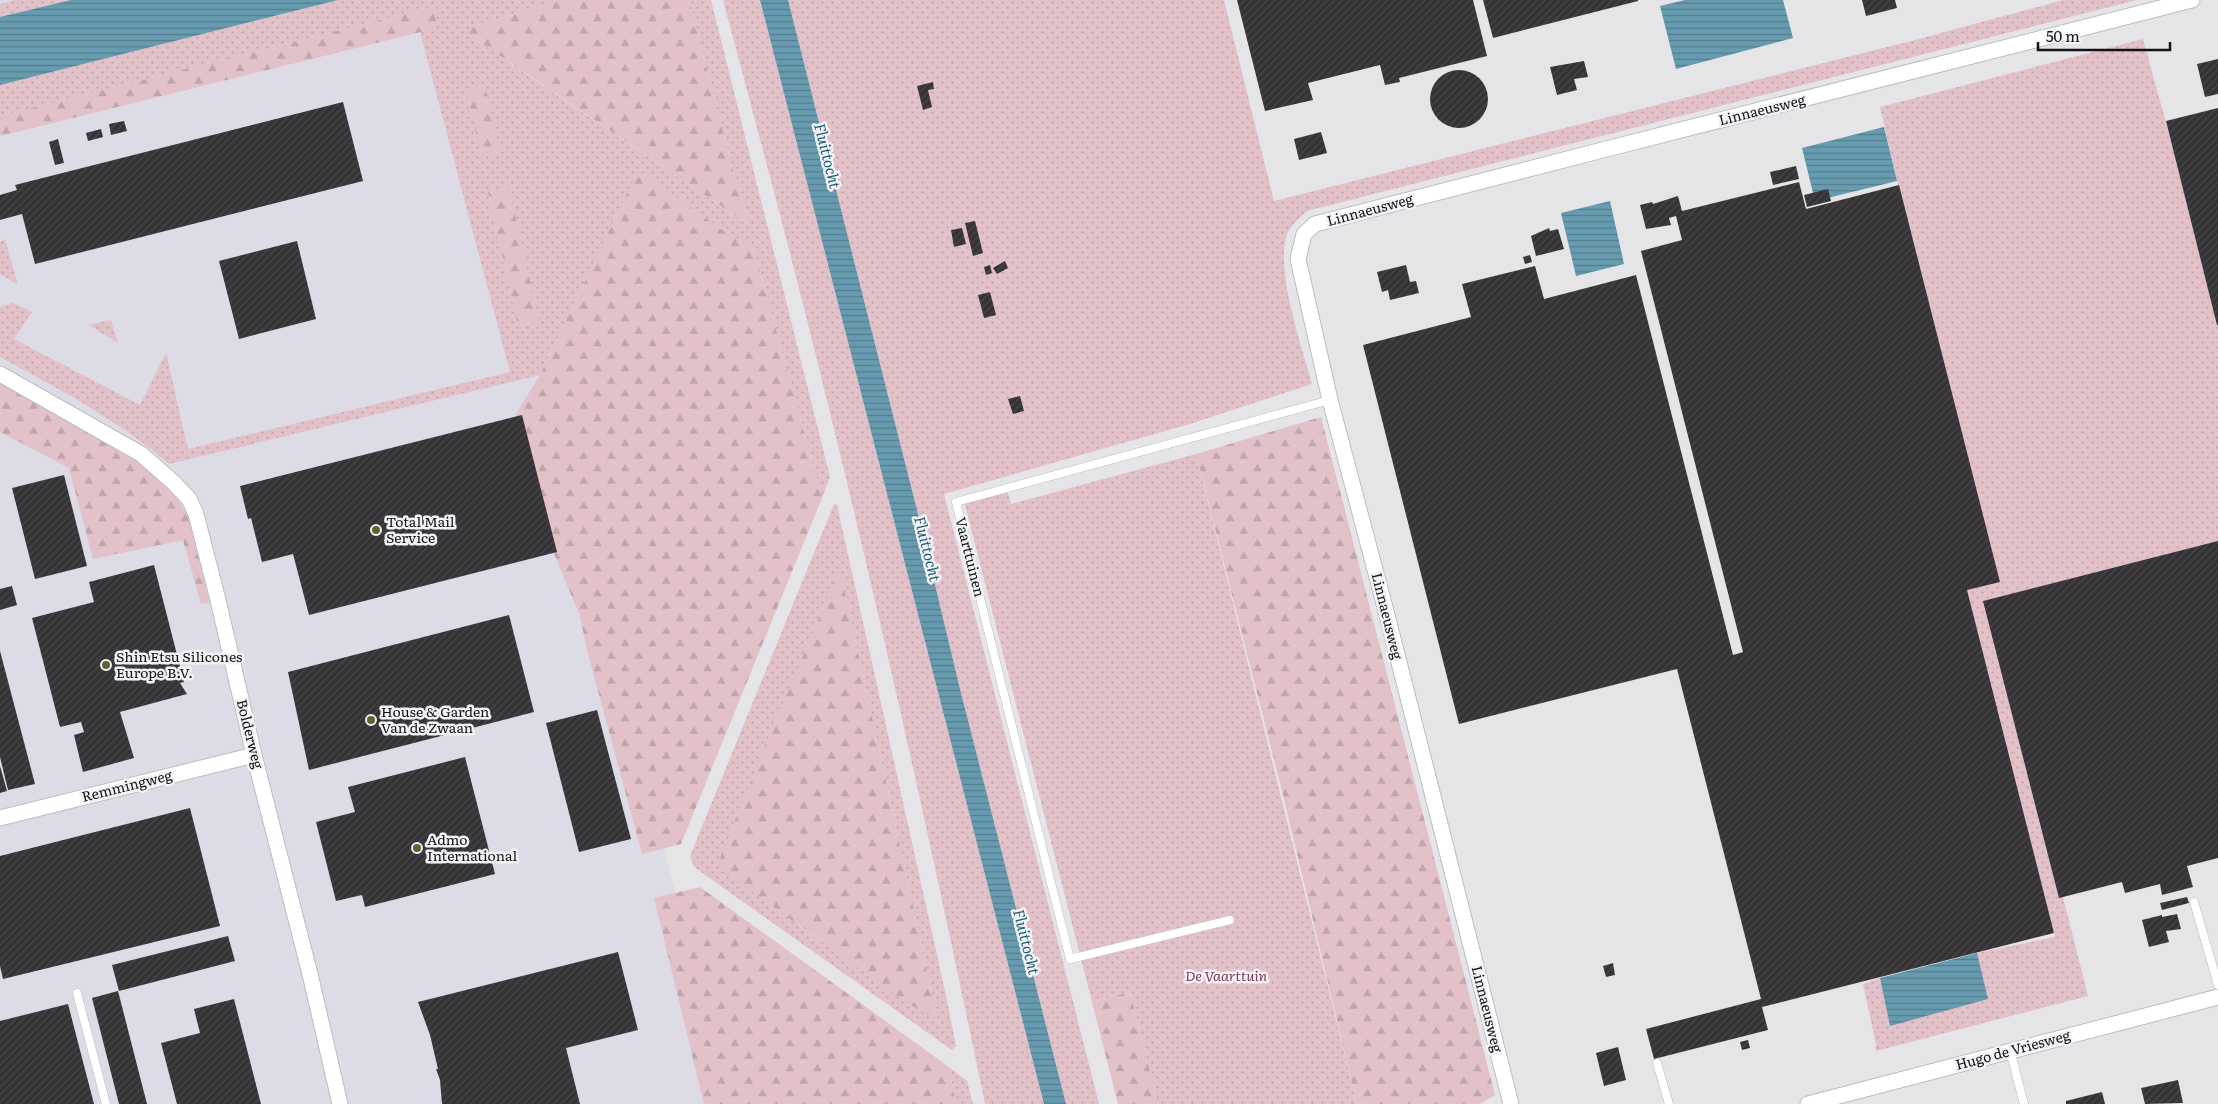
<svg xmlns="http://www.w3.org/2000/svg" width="2218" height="1104" viewBox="0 0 2218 1104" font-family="Literata,serif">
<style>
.built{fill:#dddbe6}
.grass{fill:url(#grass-dots);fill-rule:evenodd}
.forest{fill:url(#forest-firs)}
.water{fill:url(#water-rules)}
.building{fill:url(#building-hatch)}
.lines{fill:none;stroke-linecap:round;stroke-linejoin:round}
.lane-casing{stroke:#bdbdc0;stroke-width:9}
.street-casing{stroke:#bdbdc0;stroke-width:17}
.lane{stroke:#fff;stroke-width:8}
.street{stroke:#fff;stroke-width:15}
.poi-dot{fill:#64602d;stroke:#f3f2f6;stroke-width:2}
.labels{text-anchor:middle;stroke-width:5;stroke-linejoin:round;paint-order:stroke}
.street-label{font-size:14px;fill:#131314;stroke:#f3f2f6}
.poi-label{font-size:14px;fill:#131314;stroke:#f3f2f6;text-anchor:start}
.park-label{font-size:14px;font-style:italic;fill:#7e3c51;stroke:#f3f2f6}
.water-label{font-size:15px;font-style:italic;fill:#1a5e74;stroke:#f3f2f6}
</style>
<defs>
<pattern id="grass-dots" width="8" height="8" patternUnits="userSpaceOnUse" patternTransform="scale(1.25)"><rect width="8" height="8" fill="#e2c1c9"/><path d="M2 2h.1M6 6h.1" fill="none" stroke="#c1a5ac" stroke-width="1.8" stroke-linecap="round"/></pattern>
<pattern id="forest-firs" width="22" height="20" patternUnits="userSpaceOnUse" patternTransform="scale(1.25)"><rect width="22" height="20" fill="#e2c1c9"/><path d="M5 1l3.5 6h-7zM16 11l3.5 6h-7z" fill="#c1a5ac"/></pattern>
<pattern id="water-rules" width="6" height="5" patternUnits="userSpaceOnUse" patternTransform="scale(1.25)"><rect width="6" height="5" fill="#679baf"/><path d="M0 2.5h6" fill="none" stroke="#547d8d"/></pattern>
<pattern id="building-hatch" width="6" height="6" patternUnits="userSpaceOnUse" patternTransform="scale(1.25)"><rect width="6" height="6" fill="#353335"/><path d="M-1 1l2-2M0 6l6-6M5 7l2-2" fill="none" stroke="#494749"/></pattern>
</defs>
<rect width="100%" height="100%" fill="#e5e5e8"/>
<!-- built -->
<path class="built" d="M0 0H436L732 1104H0Z"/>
<!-- grass -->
<g class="grass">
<path d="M15 0H71L0 17V4Z"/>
<path d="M338 0H561L471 27 504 59 746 223 748 219 733 170 689 0H711L830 477 822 498 754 249 724 231 638 171 540 375 169 464C118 420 59 389 0 357V307L13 303 32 312 14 339 140 405 166 353 188 449 510 372 420 32 437 28 435 6 0 116V85ZM485 85 482 156 466 89ZM488 192 539 321 518 326Z"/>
<path d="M723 0H760L1044 1104H985C934 857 879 609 818 364 788 242 755 121 723 0Z"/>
<path d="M788 0H1224L1274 201 1919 39 2063 0H2137L1307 211C1301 217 1290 226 1287 234 1275 271 1302 346 1312 384L1190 424 944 494 1099 1104H1066L960 689 918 514Z"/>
<path d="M2143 39 2218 312V542L1988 600 2088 996 1876 1051V1044L1863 984 1880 978 1890 1025 1987 999 1977 953 2055 937 1964 587 1998 579 1897 181 1880 107Z"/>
<path d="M5 239 18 285 0 274V242Z"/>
<path d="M111 320 118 343 89 325Z"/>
<path d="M1196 454 1357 1104H1158L1130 992 1092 1002 963 497 1006 486 1011 504Z"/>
<path d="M834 504 837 505 945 991 956 1046 952 1050 694 867 690 856ZM842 577 938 1022 799 926 772 728Z"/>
<path d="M949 1067 967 1081 973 1104H956Z"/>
</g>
<!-- forest -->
<g class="forest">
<path d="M561 0H689L733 170 748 219 746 223 468 34 471 27Z"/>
<path d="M435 6 437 28 0 136V116Z"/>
<path d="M485 85 500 152 481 156 466 89Z"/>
<path d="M638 170 724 231 754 249 822 498 681 844 642 854 587 650 580 616 552 549 516 414 540 375Z"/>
<path d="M509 187 539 321 518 326 488 192Z"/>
<path d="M0 383 135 458 175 494 193 525 215 603 201 604 183 540 93 559 69 468 0 432Z"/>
<path d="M1321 417 1495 1095 1480 1104H1357L1282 791 1196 454Z"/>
<path d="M837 576 842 577 938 1022 894 994 717 866 772 728Z"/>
<path d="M700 887 949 1067 956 1104H704L654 898Z"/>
<path d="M1130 992 1158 1104H1118L1092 1002Z"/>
</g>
<!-- water -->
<g class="water">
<path d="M71 0H338L0 85V17Z"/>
<path d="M760 0H788L918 514 960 689 1066 1104H1044Z"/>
<path d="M1685 0H1783L1793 38 1676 69 1660 6Z"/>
<path d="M1884 127 1897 181 1815 201 1802 148Z"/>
<path d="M1610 201 1624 264 1576 276 1561 213Z"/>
<path d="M1977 953 1988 999 1890 1026 1880 978Z"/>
</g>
<!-- building -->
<g class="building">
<path d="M1237 0H1473L1487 56 1399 78 1400 82 1385 85 1380 65 1308 83 1313 100 1265 111Z"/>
<path d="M1483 0H1638V1L1493 38Z"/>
<path d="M1862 0H1895L1897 8 1866 16Z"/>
<path d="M2218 59V94L2205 97 2197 64Z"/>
<path d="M1584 61 1588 77 1574 79 1577 90 1557 95 1550 67Z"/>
<circle cx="1459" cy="99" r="29"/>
<path d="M933 82 934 89 928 90 932 107 923 110 917 86Z"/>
<path d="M343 102 363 181 35 264 22 214 0 220V195L17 190 15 185Z"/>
<path d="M2218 108V325H2217L2166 121Z"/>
<path d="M124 121 127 131 111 135 109 124Z"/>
<path d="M101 129 103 137 88 141 86 133Z"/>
<path d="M1321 132 1327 153 1299 160 1294 139Z"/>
<path d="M58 139 64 163 55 165 49 142Z"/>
<path d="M1796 166 1799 179 1773 185 1770 172Z"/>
<path d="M1799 182 1806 209 1899 185 2000 582 1967 590 2054 933 1762 1007 1768 1030 1654 1059 1646 1029 1761 999 1677 669 1459 724 1363 345 1471 317 1462 284 1535 266 1544 299 1636 275 1733 655 1743 652 1641 251 1682 240 1676 216 1669 218 1671 225 1646 229 1640 205 1652 202 1653 204 1678 196 1682 211Z"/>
<path d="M1828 189 1831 201 1807 207 1804 195Z"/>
<path d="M975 221 983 253 973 256 965 223Z"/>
<path d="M962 228 966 244 954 247 951 230Z"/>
<path d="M1549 228 1550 231 1558 229 1564 249 1536 256 1531 236Z"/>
<path d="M297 241 316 319 239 339 219 261Z"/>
<path d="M1530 255 1532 262 1525 264 1523 257Z"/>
<path d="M1005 261 1008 268 997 274 993 268Z"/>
<path d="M990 265 992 273 986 275 984 267Z"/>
<path d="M1406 265 1410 282 1416 281 1419 293 1390 300 1388 290 1382 292 1377 272Z"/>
<path d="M990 292 996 315 984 318 978 295Z"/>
<path d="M1020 396 1024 411 1013 414 1008 399Z"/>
<path d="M522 415 557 552 309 615 293 554 262 562 251 518 248 519 240 486Z"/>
<path d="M64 475 87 566 35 579 12 488Z"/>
<path d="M2218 541V858L2187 866 2193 887 2162 895 2160 884 2125 893 2122 882 2059 898 1983 601Z"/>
<path d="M154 565 184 682 180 683 187 694 120 712 134 758 83 772 74 735 84 732 81 722 60 727 32 618 94 602 89 582Z"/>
<path d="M12 586 17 605 0 610V589Z"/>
<path d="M509 615 534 712 309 770 288 672Z"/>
<path d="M0 651 35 784 8 790 0 757Z"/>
<path d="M597 710 631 839 579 852 546 723Z"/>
<path d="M465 757 495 874 365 907 362 895 336 901 316 822 355 812 348 787Z"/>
<path d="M0 766 7 791 0 793Z"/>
<path d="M190 808 220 926 3 979 0 966V856Z"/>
<path d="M2187 897 2189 903 2162 910 2160 903Z"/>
<path d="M2177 914 2181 929 2166 931 2169 942 2149 947 2142 920 2162 915V917Z"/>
<path d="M228 936 235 961 119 991 112 965Z"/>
<path d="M618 952 638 1030 566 1048 580 1104H442L440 1080 436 1069H438L430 1035 418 1002Z"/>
<path d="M1613 963 1615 975 1606 977 1603 966Z"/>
<path d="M118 991 147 1104H119L92 998Z"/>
<path d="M234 999 261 1104H177L161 1043 200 1033 194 1009Z"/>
<path d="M68 1004 94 1104H0V1021Z"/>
<path d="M1748 1040 1750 1048 1742 1050 1740 1042Z"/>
<path d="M1618 1047 1626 1080 1604 1086 1596 1053Z"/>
<path d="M2178 1080 2183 1103 2145 1104 2141 1088Z"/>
<path d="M2102 1092 2105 1104H2066V1101Z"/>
</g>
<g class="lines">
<defs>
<g id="lane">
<path d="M2194 902 2218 985"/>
<path d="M1230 920 1070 959 956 502 1330 400"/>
<path d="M77 993 106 1104"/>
<path d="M2010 1050 2024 1104"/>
<path d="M1657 1063 1669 1104"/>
</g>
<g id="street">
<path d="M0 374 141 454 173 482 189 499 196 514 218 600 254 755 310 974 340 1104"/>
<path d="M0 818 254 755"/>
<path d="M1511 1104 1386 611 1330 400 1298 259 1304 234 1315 224C1607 148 1900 75 2192 0"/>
<path d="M1808 1104 2218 997"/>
</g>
</defs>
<!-- lane casing -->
<use href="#lane" class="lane-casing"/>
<!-- street casing -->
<use href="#street" class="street-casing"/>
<!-- lane -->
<use href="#lane" class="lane"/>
<!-- street -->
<use href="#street" class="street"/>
</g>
<!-- markers -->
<g class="poi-dot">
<circle cx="376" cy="530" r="5"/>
<circle cx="106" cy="665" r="5"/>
<circle cx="371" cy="720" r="5"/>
<circle cx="417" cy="848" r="5"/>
</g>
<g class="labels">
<!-- street labels -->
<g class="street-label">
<text transform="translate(1762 110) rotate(-14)" y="5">Linnaeusweg</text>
<text transform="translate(1370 210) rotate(-15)" y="5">Linnaeusweg</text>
<text transform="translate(970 557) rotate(76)" y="5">Vaarttuinen</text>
<text transform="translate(1387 616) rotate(76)" y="5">Linnaeusweg</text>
<text transform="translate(250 734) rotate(76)" y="5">Bolderweg</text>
<text transform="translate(127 786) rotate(-14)" y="5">Remmingweg</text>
<text transform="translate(1487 1009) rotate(76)" y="5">Linnaeusweg</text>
<text transform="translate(2013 1050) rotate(-15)" y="5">Hugo de Vriesweg</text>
</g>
<!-- poi labels -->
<g class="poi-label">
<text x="386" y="527">Total Mail<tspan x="386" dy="16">Service</tspan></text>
<text x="116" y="662">Shin Etsu Silicones<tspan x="116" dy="16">Europe B.V.</tspan></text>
<text x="381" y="717">House &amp; Garden<tspan x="381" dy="16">Van de Zwaan</tspan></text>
<text x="427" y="845">Admo<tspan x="427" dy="16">International</tspan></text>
</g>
<!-- park labels -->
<g class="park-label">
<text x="1226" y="981">De Vaarttuin</text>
</g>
<!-- water labels -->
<g class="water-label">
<text transform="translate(827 156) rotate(76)" y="5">Fluittocht</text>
<text transform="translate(927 549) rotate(76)" y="5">Fluittocht</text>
<text transform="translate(1026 942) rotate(76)" y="5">Fluittocht</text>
</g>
</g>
<!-- scale -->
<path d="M2038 42v8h132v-8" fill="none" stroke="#131314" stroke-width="2.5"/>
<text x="2046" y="42" font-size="15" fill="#131314" stroke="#f3f2f6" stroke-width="4" paint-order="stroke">50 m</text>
</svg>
